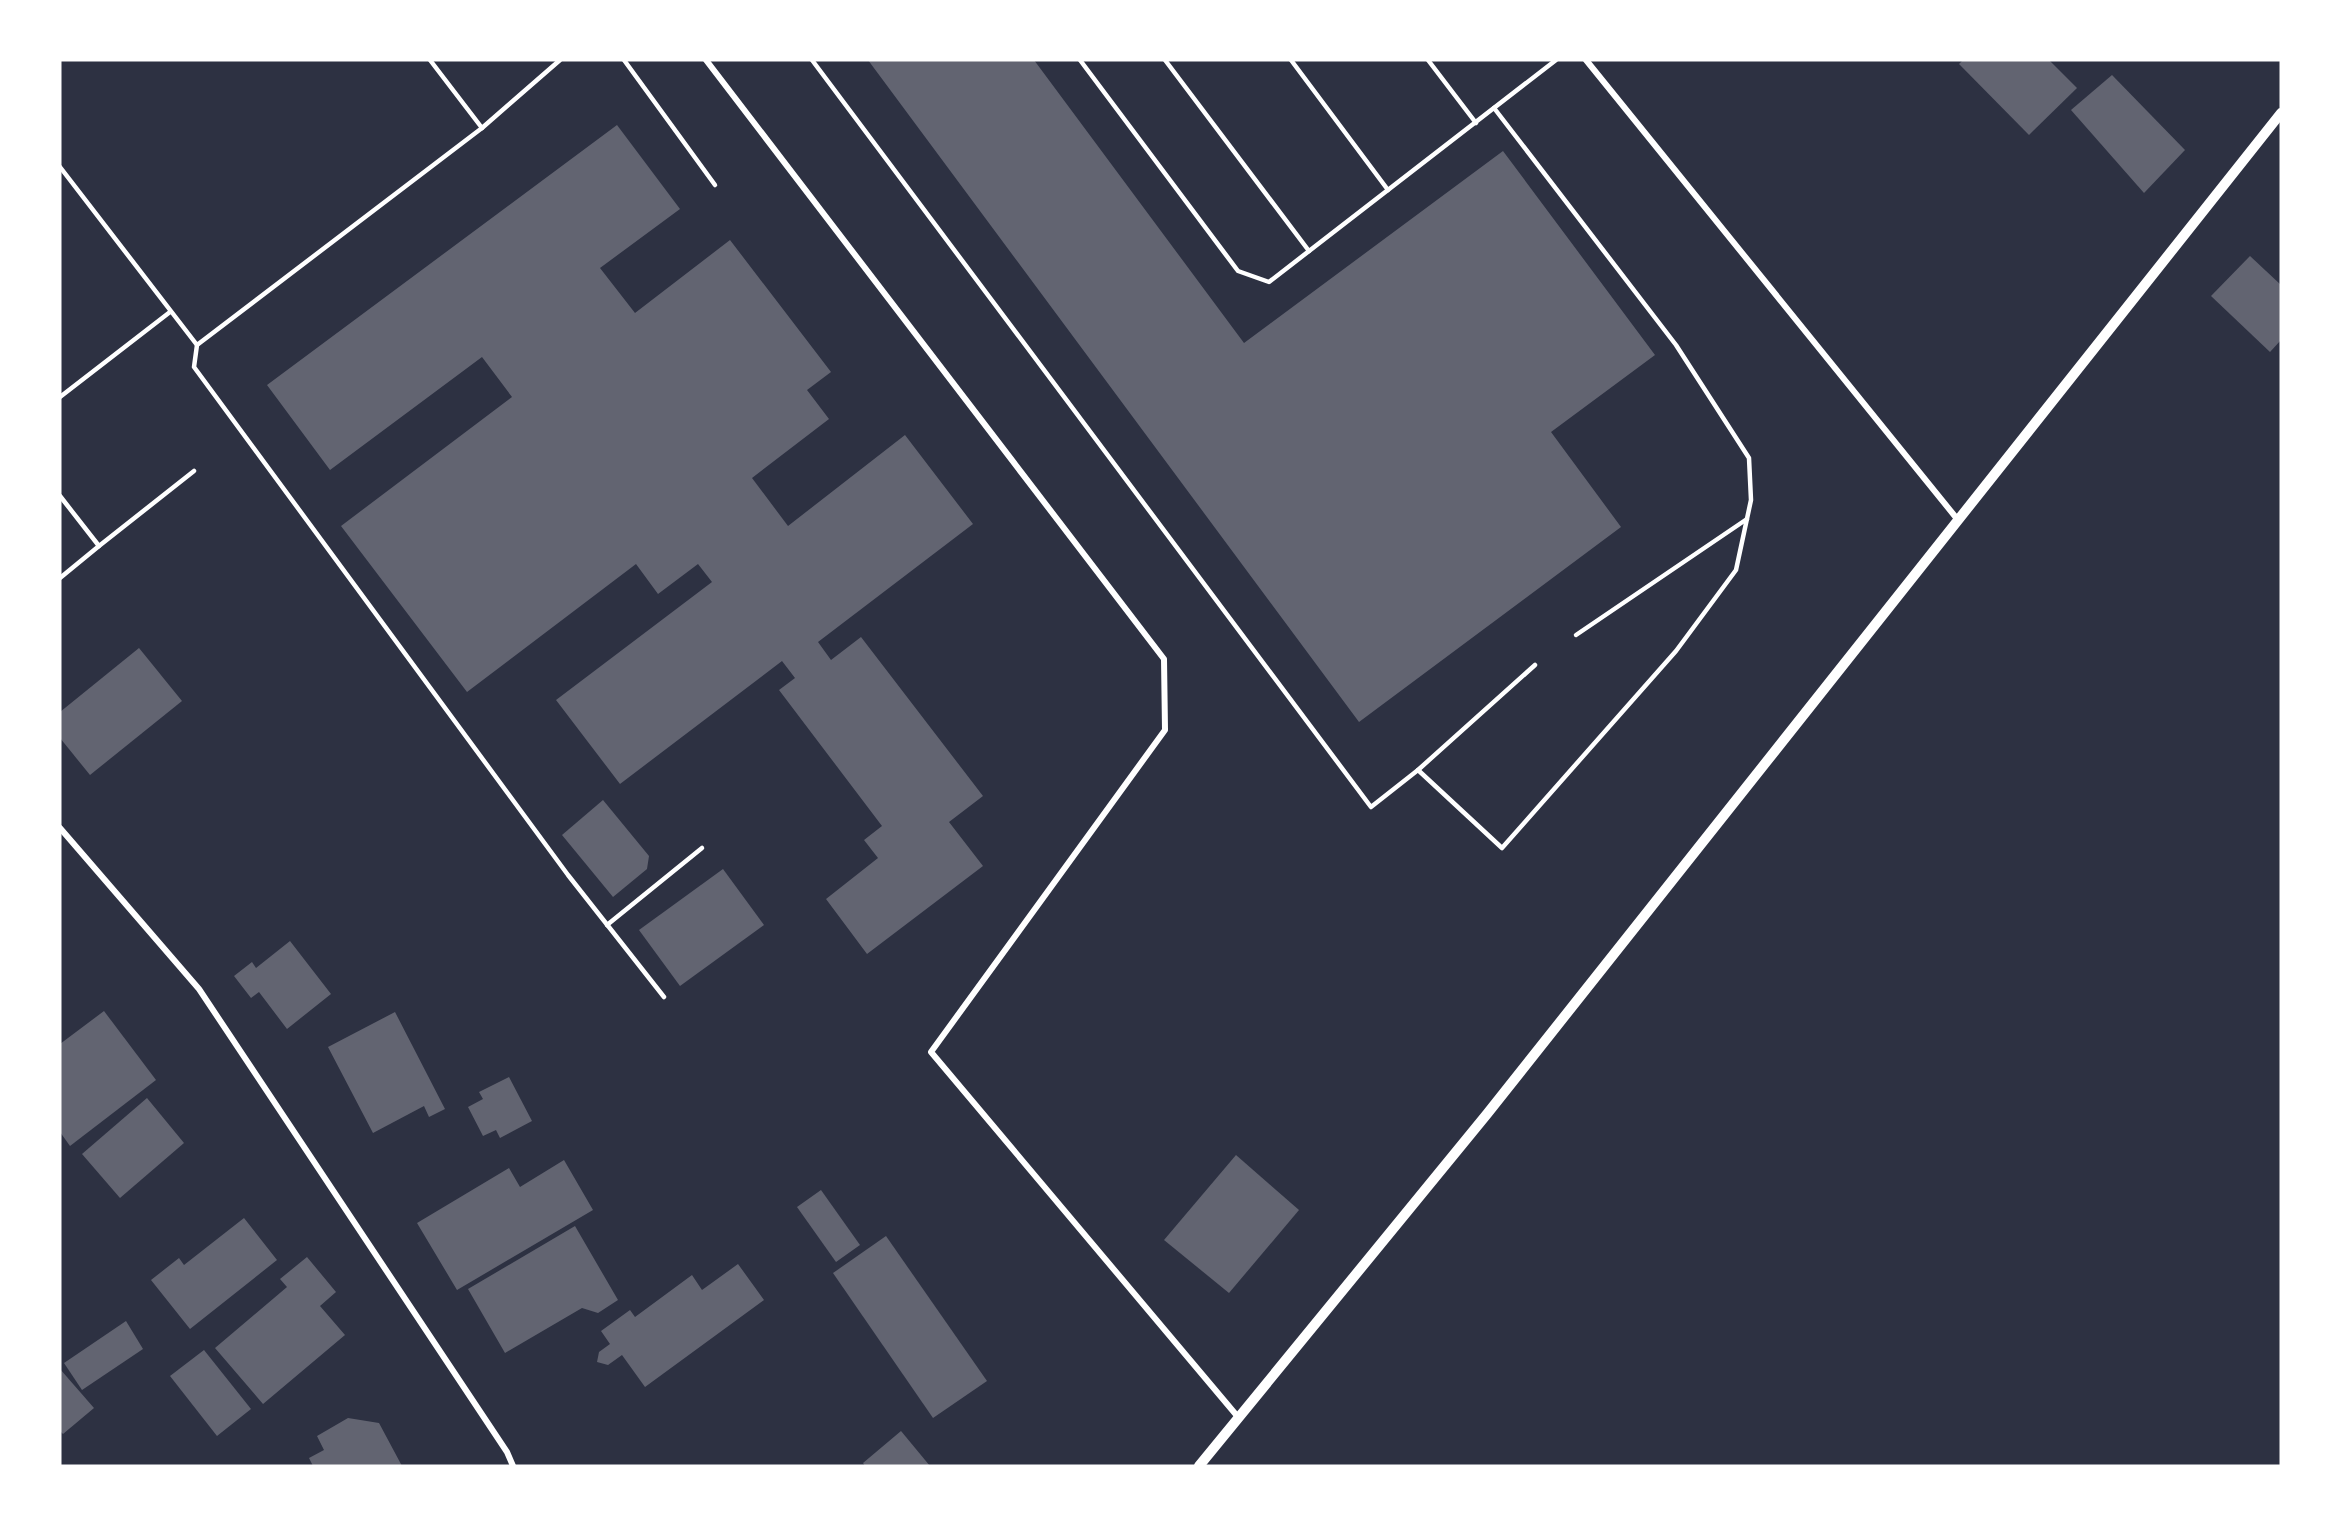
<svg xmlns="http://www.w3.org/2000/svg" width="2341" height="1526" viewBox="0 0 2341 1526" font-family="Manrope,sans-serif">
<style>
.building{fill:#626471}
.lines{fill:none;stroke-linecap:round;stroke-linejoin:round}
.service{stroke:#fff;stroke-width:4.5}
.minor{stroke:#fff;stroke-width:6}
.tertiary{stroke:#fff;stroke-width:10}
</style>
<rect width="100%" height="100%" fill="#2d3142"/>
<!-- building -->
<g class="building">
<path d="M868 60H1034L1244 343 1503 151 1655 355 1551 432 1621 527 1359 722Z"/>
<path d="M1963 60H2049L2077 88 2029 135 1959 64Z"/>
<path d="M2112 75 2185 150 2144 193 2071 110Z"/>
<path d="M617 125 680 209 600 268 635 313 730 240 831 372 807 390 829 419 752 478 788 526 905 435 973 524 818 642 831 660 861 637 983 796 949 822 983 866 867 954 826 899 878 858 864 840 882 826 779 690 795 678 782 661 620 784 556 700 712 582 698 564 658 594 636 564 467 692 341 526 512 397 482 357 330 470 267 385Z"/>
<path d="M2250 256 2281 285V340L2270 352 2211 296Z"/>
<path d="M139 648 182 701 90 775 60 738V712Z"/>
<path d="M603 800 649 856 647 869 613 897 562 835Z"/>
<path d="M723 869 764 925 680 986 639 930Z"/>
<path d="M290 941 331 994 287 1029 259 992 251 998 234 976 252 962 256 968Z"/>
<path d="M104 1011 156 1080 70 1146 60 1132V1044Z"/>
<path d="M395 1012 445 1109 429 1117 424 1106 373 1133 328 1047Z"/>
<path d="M509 1077 532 1121 500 1138 496 1130 483 1136 468 1107 483 1099 479 1092Z"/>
<path d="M147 1098 184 1143 120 1198 82 1154Z"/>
<path d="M1236 1155 1299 1210 1229 1293 1164 1240Z"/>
<path d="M564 1160 593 1210 457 1290 417 1223 509 1168 520 1187Z"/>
<path d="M821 1190 860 1245 836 1262 797 1207Z"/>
<path d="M244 1218 277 1260 190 1329 151 1280 179 1258 184 1265Z"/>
<path d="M575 1226 618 1300 598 1313 582 1308 505 1353 468 1289Z"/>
<path d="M886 1236 987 1381 933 1418 833 1273Z"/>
<path d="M307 1257 336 1292 320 1306 345 1335 263 1404 215 1348 287 1287 280 1279Z"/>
<path d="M738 1264 764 1300 645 1387 622 1355 608 1365 597 1362 599 1352 610 1344 601 1331 630 1310 635 1317 692 1275 702 1290Z"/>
<path d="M126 1321 143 1349 82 1390 64 1363Z"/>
<path d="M204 1350 251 1409 217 1436 170 1376Z"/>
<path d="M60 1369 94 1408 63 1434 60 1431Z"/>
<path d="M348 1418 379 1423 402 1466H313L309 1458 324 1450 317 1436Z"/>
<path d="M901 1431 930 1466H865L863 1463Z"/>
</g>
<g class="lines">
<!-- service -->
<g class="service">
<path d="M624 60 715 185"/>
<path d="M812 60 1371 807 1418 770 1502 848 1676 651 1736 570 1751 500 1749 458 1676 345 1494 108"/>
<path d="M1080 60 1238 271 1269 282 1556 60"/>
<path d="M1165 60 1309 251"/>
<path d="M1291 60 1388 190"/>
<path d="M1428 60 1476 123"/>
<path d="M482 128 560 60"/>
<path d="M60 167 197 345 482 128 430 60"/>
<path d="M197 345 194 367 568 875 664 997"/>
<path d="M60 397 170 312"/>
<path d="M60 496 99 546 60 578"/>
<path d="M99 546 194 471"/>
<path d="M1576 635 1747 519"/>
<path d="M1418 770 1535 665"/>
<path d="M607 925 702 848"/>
</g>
<!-- minor -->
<g class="minor">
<path d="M706 60 1164 659 1165 730 931 1052 1238 1417"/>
<path d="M1586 60 1958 520"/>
<path d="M60 828 199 989 507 1452 513 1466"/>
</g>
<!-- tertiary -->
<path class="tertiary" d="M1199 1466 1487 1114 2281 113"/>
</g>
<!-- border -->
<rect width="2341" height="1526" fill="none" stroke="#ffffff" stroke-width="123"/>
</svg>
